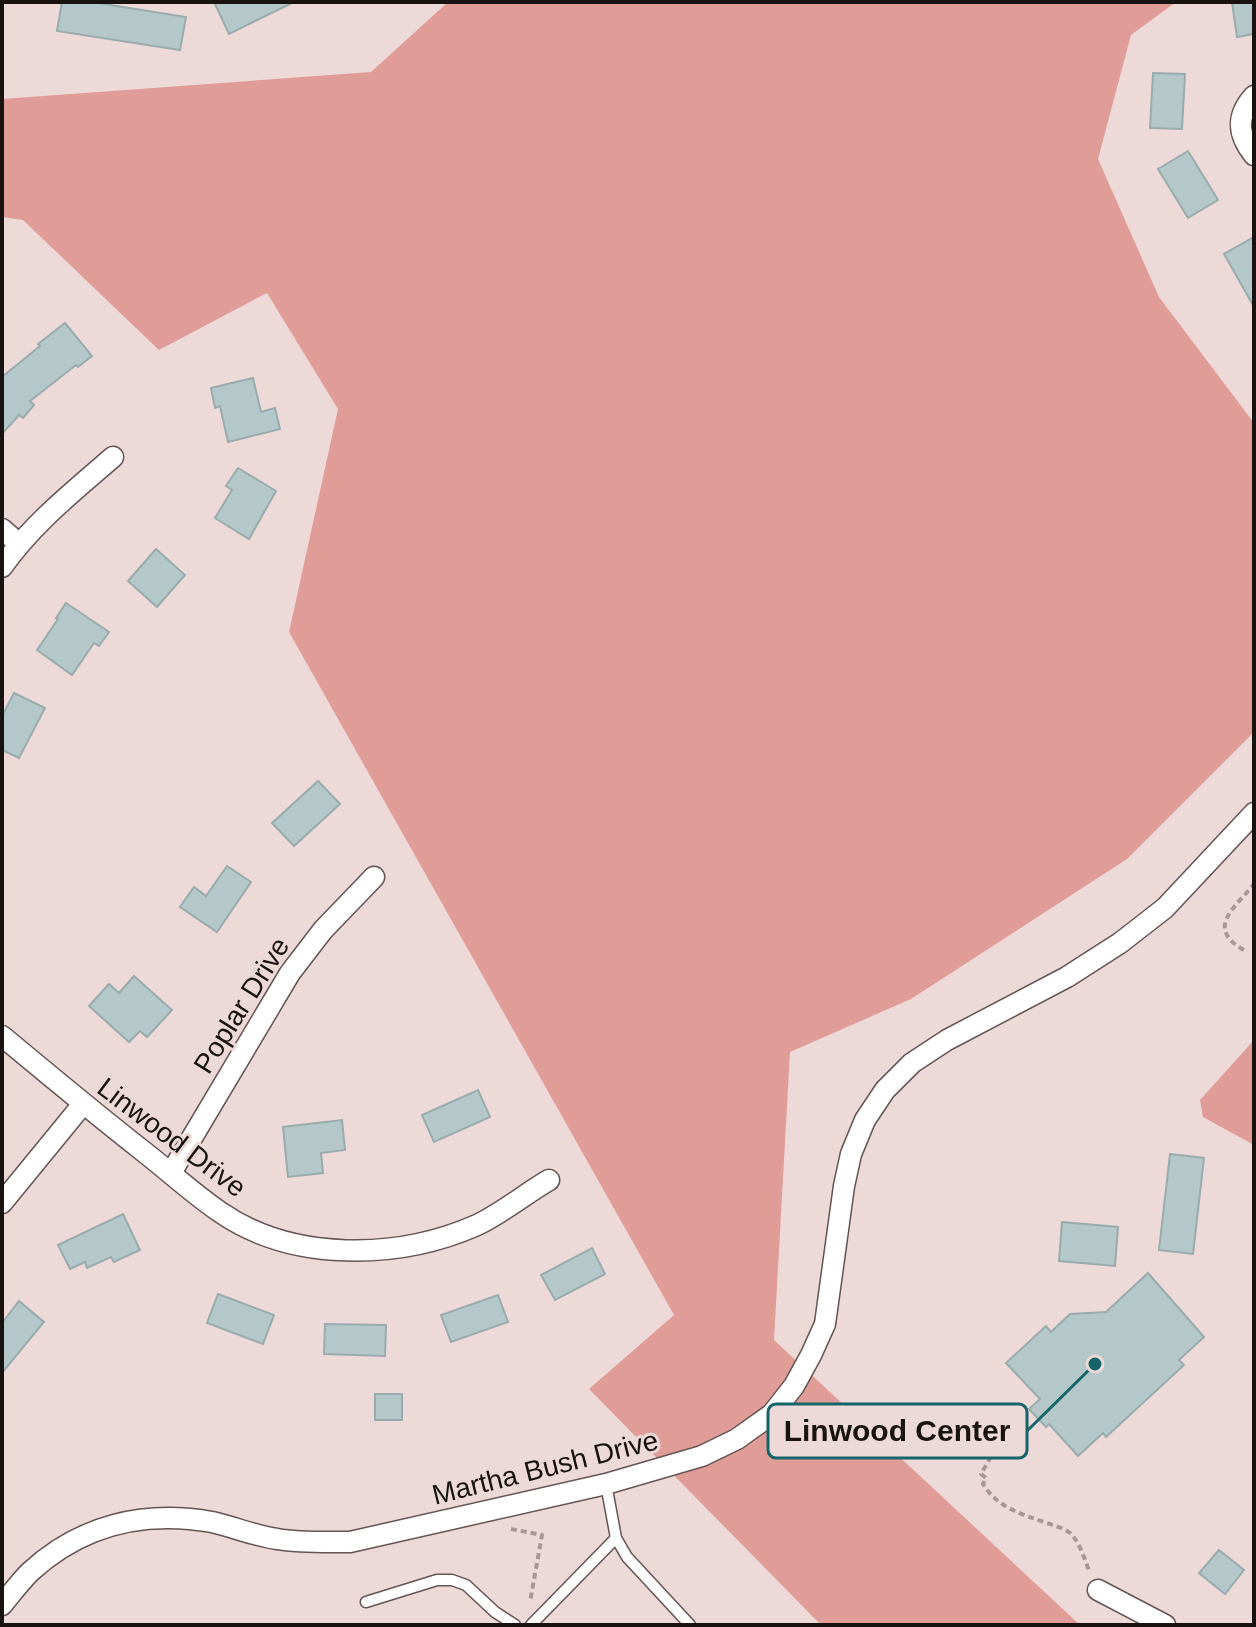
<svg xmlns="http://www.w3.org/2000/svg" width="1256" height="1627" viewBox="0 0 1256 1627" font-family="Arial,sans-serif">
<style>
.green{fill:#e09d98}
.building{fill:#b5c8c9;stroke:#99abac;stroke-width:2}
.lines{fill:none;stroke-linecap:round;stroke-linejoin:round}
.lane-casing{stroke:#645453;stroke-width:13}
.street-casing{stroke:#645453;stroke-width:23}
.path{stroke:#a79897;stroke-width:4;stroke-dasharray:6 4;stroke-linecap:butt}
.lane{stroke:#fff;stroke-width:10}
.street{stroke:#fff;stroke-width:20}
.labels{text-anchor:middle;stroke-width:6;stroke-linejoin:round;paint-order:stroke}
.street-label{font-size:28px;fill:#181211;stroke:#eddad8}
.leader{fill:none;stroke:#156469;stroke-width:3}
.callout-dot{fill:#156469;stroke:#eddad8;stroke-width:3}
.callout{fill:#eddad8;stroke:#156469;stroke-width:3}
.callout-label{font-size:30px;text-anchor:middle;font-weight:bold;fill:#181211}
</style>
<rect width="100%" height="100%" fill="#eddad8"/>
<!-- green -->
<g class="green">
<path d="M448 2H1176L1131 35 1098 159 1159 297 1254 423V732L1127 859 911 999 790 1052 774 1340 1080 1625H821L589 1389 674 1315 289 632 338 409 267 293 159 350 23 220 2 217V99L371 72Z"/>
<path d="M1254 1040V1145L1203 1117 1200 1100Z"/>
</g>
<!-- building -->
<g class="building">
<path d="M62 2H92L186 17 180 50 57 31Z"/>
<path d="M214 2H294L229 34Z"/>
<path d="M1232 2H1254V34L1237 37Z"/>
<path d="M1153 73 1185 74 1182 129 1150 128Z"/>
<path d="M1188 151 1218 200 1188 218 1158 169Z"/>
<path d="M1254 237V307L1224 254Z"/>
<path d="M65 323 92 356 78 367 76 365 30 401 34 405 23 418 19 415 2 434V377L40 346 38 344Z"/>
<path d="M253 378 261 412 275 408 280 429 228 442 220 406 215 408 211 388Z"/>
<path d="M238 468 276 491 249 539 215 518 232 490 226 486Z"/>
<path d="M156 549 185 575 157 607 128 581Z"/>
<path d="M66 603 109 632 99 646 94 643 72 675 37 650 58 619 56 618Z"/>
<path d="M14 693 45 708 19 758 2 750V716Z"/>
<path d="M318 781 340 804 294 846 272 823Z"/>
<path d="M227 866 251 882 217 932 180 907 194 887 206 896Z"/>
<path d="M134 976 172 1010 147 1037 140 1031 129 1042 89 1006 109 984 119 993Z"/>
<path d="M478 1090 490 1117 434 1142 422 1115Z"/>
<path d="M342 1120 345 1150 321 1153 323 1173 288 1177 283 1127Z"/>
<path d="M1170 1154 1204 1158 1193 1254 1159 1250Z"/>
<path d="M123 1214 140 1250 114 1262 111 1257 87 1268 85 1262 70 1269 58 1245Z"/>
<path d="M1062 1222 1118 1227 1115 1266 1059 1261Z"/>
<path d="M592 1248 605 1274 555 1300 541 1275Z"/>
<path d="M1148 1273 1204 1337 1179 1360 1184 1365 1106 1437 1103 1433 1078 1456 1049 1424 1046 1427 1029 1409 1040 1399 1006 1363 1046 1326 1051 1332 1070 1314 1106 1312Z"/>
<path d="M218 1294 274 1315 263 1344 207 1323Z"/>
<path d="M498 1295 508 1322 451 1342 441 1315Z"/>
<path d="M19 1301 44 1322 2 1373V1323Z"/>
<path d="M325 1324 386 1325 385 1356 324 1354Z"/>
<rect x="375" y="1394" width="27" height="26"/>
<path d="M1219 1550 1244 1570 1225 1594 1199 1573Z"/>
</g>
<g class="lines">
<defs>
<g id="lane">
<path d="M606 1484 616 1538 627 1557 690 1625"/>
<path d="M366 1602 437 1580H452L466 1585 495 1612 515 1625"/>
<path d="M531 1625 616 1538"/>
</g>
<g id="street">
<path d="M1254 96C1235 117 1238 135 1254 155"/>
<path d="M2 529 18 543"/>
<path d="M2 567C32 524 74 491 113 457"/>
<path d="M2 1036C50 1076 98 1116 148 1155 172 1174 195 1195 220 1212 292 1262 398 1260 477 1225 502 1213 525 1194 549 1180"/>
<path d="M171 1173 290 973 323 930 374 877"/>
<path d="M2 1203 83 1104"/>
<path d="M1098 1590 1165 1625"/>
<path d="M2 1605C11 1594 20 1582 30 1572 81 1525 144 1510 212 1522 234 1527 255 1536 277 1539 301 1543 326 1542 350 1542L606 1484 702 1456 737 1439 772 1414 794 1386 811 1355 825 1324 844 1186 851 1154 865 1120 885 1090 912 1063 947 1040 1067 977 1120 943 1165 908 1254 813"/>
</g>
</defs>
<!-- lane casing -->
<use href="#lane" class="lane-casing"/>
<!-- street casing -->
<use href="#street" class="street-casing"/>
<!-- path -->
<g class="path">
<path d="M1244 950C1205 928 1234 909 1254 884"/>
<path d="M996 1448 981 1474 986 1478 983 1484C998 1508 1021 1514 1047 1523 1055 1526 1064 1528 1070 1533 1080 1542 1085 1561 1090 1573"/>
<path d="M511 1529 542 1535 530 1602"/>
</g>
<!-- lane -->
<use href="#lane" class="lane"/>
<!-- street -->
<use href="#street" class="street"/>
</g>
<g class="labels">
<!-- street labels -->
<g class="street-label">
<text transform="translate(241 1005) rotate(-58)" y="10">Poplar Drive</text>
<text transform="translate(172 1137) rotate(37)" y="10">Linwood Drive</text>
<text transform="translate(545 1467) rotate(-14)" y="10">Martha Bush Drive</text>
</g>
</g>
<!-- callouts -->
<path class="leader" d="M1095 1364L1027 1431"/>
<circle class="callout-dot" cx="1095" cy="1364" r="8"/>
<rect class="callout" x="768" y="1404" width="259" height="54" rx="8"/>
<g class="callout-label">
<text x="897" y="1441">Linwood Center</text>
</g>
<!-- border -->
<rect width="1256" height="1627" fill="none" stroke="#181211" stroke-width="8"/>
</svg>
